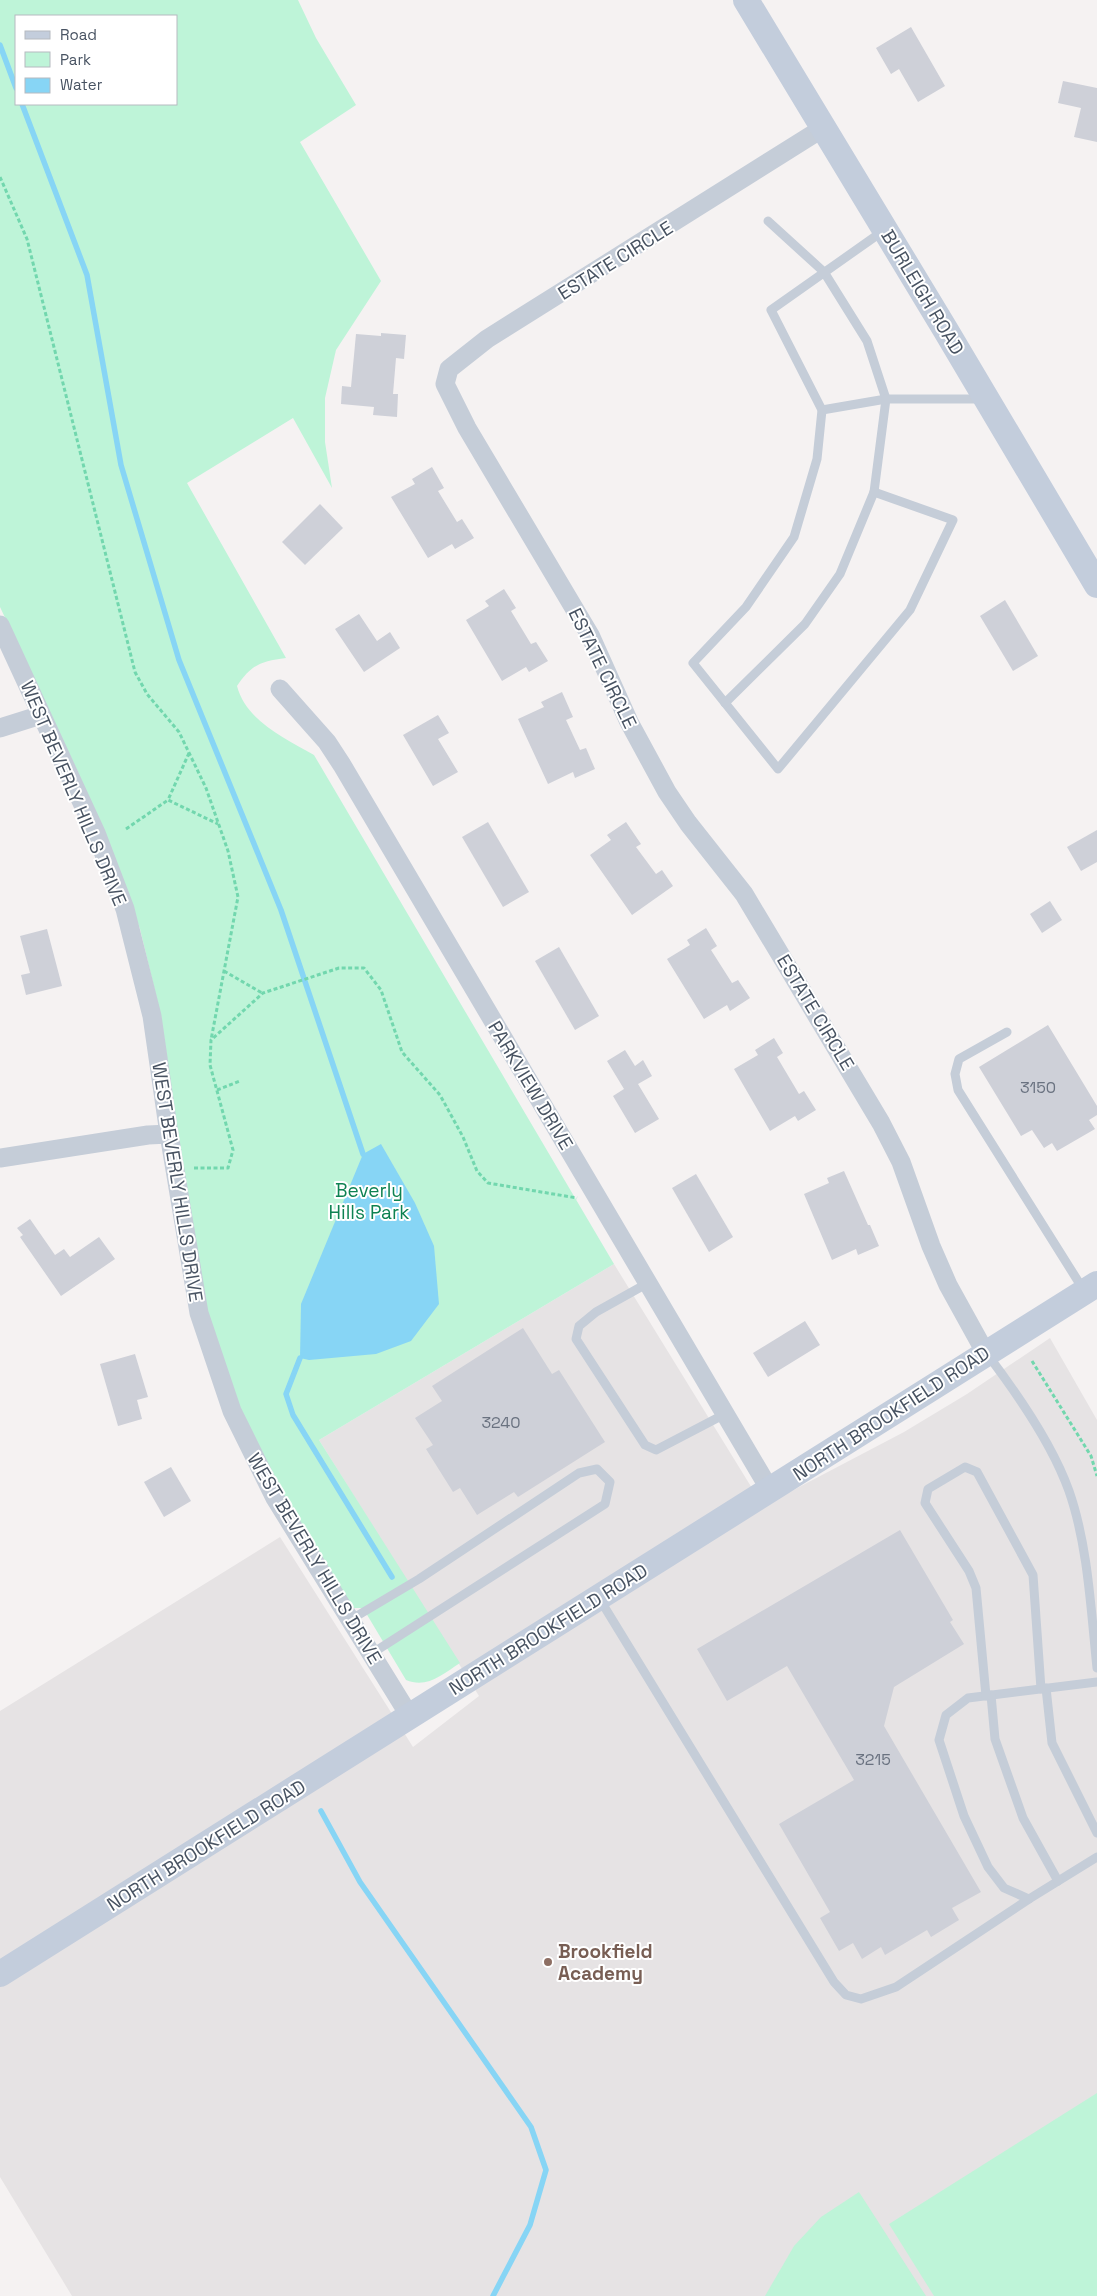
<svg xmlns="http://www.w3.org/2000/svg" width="1097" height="2296" viewBox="0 0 1097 2296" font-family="'Space Grotesk',sans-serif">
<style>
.education{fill:#e6e3e4}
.green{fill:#bef4d8;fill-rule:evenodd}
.water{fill:#87d5f5}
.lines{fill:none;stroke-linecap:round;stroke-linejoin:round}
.stream{stroke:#87d5f5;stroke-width:5.5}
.building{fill:#ced0d8}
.path{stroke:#72d7ae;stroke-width:3;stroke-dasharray:4 2.5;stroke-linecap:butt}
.lane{stroke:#c5cdd8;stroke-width:9}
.street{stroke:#c5cdd8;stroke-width:19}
.secondary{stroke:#c3cddc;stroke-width:26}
.education-dot{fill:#8d6e63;stroke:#fff;stroke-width:2}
.labels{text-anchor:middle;stroke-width:4;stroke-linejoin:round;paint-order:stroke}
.number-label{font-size:16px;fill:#6a7280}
.street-label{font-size:19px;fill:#485362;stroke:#fff}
.park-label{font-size:19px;fill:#0e8252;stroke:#fff}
.education-label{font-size:19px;font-weight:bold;fill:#785e54;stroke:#fff;text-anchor:start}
</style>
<rect width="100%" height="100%" fill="#f5f2f2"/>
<!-- education -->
<path class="education" d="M614 1264 763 1506 904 1432 967 1394 1050 1338 1097 1420V2296H72L0 2177V1711L280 1537 413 1747 479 1696 319 1440Z"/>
<!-- green -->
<g class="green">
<path d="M0 0H298L316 38 356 105 300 142 381 281 336 350 325 398V442L332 488 293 418 187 483 286 658C261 661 251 665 237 686 246 721 285 738 314 755L614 1264 319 1440 460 1663C443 1674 427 1689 406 1680L363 1608H350L277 1486 234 1398 210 1329 198 1273 161 1016 140 929 117 863 77 770 0 607ZM16 16H176V104H16Z"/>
<path d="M1097 2093V2296H934L889 2224Z"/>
<path d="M859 2192 926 2296H765L794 2246 821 2217Z"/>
</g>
<!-- water -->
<path class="water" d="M381 1144 415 1203 434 1246 439 1304 411 1341 376 1354 309 1360 300 1358 301 1304 363 1154Z"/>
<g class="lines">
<!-- stream -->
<g class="stream">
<path d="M0 45 16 88"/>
<path d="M22 104 87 275 121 465 179 660 281 910 363 1154"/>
<path d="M300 1358 286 1394 293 1415 392 1577"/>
<path d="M321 1811 360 1882 531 2127 546 2170 530 2225 493 2296"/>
</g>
</g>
<!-- building -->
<g class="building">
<path d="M911 27 945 86 918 102 899 69 891 74 876 48Z"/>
<path d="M1063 81 1097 88V142L1074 137 1081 108 1058 103Z"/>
<path d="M381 333 406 335 404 359 396 358 393 394H398L397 417 373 415 374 407 341 404 342 386 351 387 356 334 381 336Z"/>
<path d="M432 467 444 488 438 491 457 522 462 519 474 538 455 549 452 544 428 558 391 497 415 484 412 479Z"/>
<path d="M320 504 343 528 305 565 282 542Z"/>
<path d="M504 589 516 608 511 611 531 644 536 642 548 661 529 672 526 667 502 681 466 620 489 606 485 601Z"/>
<path d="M1005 600 1038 656 1013 671 980 616Z"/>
<path d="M359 614 377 641 390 632 400 648 364 672 335 629Z"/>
<path d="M562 692 573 717 566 720 580 750 586 748 595 769 575 778 573 772 548 784 518 719 544 707 541 702Z"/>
<path d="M438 715 449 733 438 739 458 772 433 786 403 735Z"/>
<path d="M488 822 529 892 503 907 462 837Z"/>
<path d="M626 822 641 844 636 847 656 874 662 870 673 886 632 915 590 855 611 840 607 835Z"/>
<path d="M1097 830V862L1081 871 1067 847Z"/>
<path d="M1050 901 1062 920 1042 933 1030 914Z"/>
<path d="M706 928 717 946 711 950 732 983 738 980 750 998 730 1011 727 1005 704 1019 667 959 690 945 687 940Z"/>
<path d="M47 929 62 986 26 995 21 975 30 973 20 936Z"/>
<path d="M559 947 599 1016 575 1030 535 961Z"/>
<path d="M1048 1025 1097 1106V1115L1089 1120 1095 1129 1057 1151 1052 1143 1044 1148 1032 1130 1021 1136 979 1067Z"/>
<path d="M774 1038 783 1053 777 1057 799 1094 804 1091 816 1110 798 1121 795 1116 770 1131 734 1069 758 1055 755 1050Z"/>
<path d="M625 1050 635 1066 643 1060 652 1076 638 1084 659 1119 635 1133 613 1096 624 1089 607 1061Z"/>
<path d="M844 1171 868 1225H870L879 1246 858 1255 856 1249 832 1260 804 1194 829 1183 827 1178Z"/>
<path d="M696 1174 733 1237 709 1252 672 1188Z"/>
<path d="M30 1219 55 1255 64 1249 70 1257 99 1237 115 1259 61 1296 20 1237 23 1235 17 1228Z"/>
<path d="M805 1321 820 1345 768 1377 753 1353Z"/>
<path d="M523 1328 552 1374 559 1370 605 1442 518 1497 514 1492 477 1515 460 1488 453 1492 426 1449 433 1445 415 1418 442 1401 432 1386Z"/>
<path d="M135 1354 148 1397 137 1400 142 1419 118 1426 100 1364Z"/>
<path d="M171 1467 191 1501 164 1517 144 1482Z"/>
<path d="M900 1530 953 1620 950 1622 964 1644 894 1687 884 1726 981 1892 952 1908 959 1920 931 1937 927 1930 885 1955 881 1947 862 1959 853 1943 839 1951 820 1918 830 1912 779 1824 854 1780 787 1666 727 1701 697 1649Z"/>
</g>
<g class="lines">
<!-- path -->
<g class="path">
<path d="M0 177 27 239 135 672 147 694 179 732 206 788 228 851 238 897 211 1040"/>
<path d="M189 753 168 800 218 824"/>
<path d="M126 829 168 800"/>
<path d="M224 971 262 993"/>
<path d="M217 1090 240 1081"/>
<path d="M194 1168H228L233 1150 210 1065 211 1040 263 993 339 968H364L381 990 402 1052 440 1095 463 1137 477 1171 488 1183 577 1198"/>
<path d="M1032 1361 1091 1456 1097 1476"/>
</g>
<!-- lane -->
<g class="lane">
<path d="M768 221 824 272 867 341 886 399 822 410"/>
<path d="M883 231 771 310 822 410 817 459 794 537 746 607 693 663 778 769 910 610 953 520 874 492 886 399H982"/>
<path d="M725 703 805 624 840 574 874 492"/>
<path d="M1007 1032 959 1059 955 1074 958 1090 1083 1289"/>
<path d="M648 1283 596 1312 579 1326 576 1339 645 1445 656 1450 725 1414"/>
<path d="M987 1354C1016 1392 1053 1446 1069 1491 1088 1545 1091 1611 1097 1668"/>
<path d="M599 1598 834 1982 846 1995 861 1999 896 1987 1029 1899"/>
<path d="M350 1620 419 1579 579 1473 597 1469 610 1482 605 1504 371 1654"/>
<path d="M1097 1682 968 1698 946 1715 939 1740 964 1816 988 1867 1004 1888 1029 1899 1097 1857"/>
<path d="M1046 1688 1052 1743 1097 1833"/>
<path d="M991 1695 995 1739 1023 1818 1058 1881"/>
<path d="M986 1696 976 1588 969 1571 925 1503 928 1489 965 1467 977 1472 1033 1575 1041 1689"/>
</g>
<!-- street -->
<g class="street">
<path d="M823 128 487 339 449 369 445 384 467 428 590 635 629 722 667 792 688 823 744 894 881 1123 901 1162 931 1246 948 1285 985 1352"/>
<path d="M0 625 96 833 125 909 152 1016 169 1134 199 1313 232 1411 275 1498 409 1715"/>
<path d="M280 689 327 742 342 765 770 1490"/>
<path d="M0 728 41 715"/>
<path d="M0 1158 148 1135 169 1134"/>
</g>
<!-- secondary -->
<g class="secondary">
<path d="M746 0 945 329 1097 585"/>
<path d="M0 1974C366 1744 730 1511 1097 1284"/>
</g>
</g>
<!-- markers -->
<circle class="education-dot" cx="548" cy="1962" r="5"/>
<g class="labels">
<!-- number labels -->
<g class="number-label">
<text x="1038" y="1093">3150</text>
<text x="501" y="1428">3240</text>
<text x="873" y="1765">3215</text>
</g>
<!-- street labels -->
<g class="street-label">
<text transform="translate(615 260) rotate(-32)" y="7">ESTATE CIRCLE</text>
<text transform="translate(923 292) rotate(59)" y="7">BURLEIGH ROAD</text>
<text transform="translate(603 668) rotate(64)" y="7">ESTATE CIRCLE</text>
<text transform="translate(74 793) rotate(67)" y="7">WEST BEVERLY HILLS DRIVE</text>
<text transform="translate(816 1012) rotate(59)" y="7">ESTATE CIRCLE</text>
<text transform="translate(531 1085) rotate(59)" y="7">PARKVIEW DRIVE</text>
<text transform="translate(178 1182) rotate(81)" y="7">WEST BEVERLY HILLS DRIVE</text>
<text transform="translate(891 1413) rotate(-33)" y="7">NORTH BROOKFIELD ROAD</text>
<text transform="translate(315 1558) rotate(59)" y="7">WEST BEVERLY HILLS DRIVE</text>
<text transform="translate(548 1629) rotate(-32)" y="7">NORTH BROOKFIELD ROAD</text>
<text transform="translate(206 1845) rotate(-32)" y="7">NORTH BROOKFIELD ROAD</text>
</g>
<!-- park labels -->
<g class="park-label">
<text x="369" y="1197">Beverly<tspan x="369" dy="22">Hills Park</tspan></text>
</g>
<!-- education labels -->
<g class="education-label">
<text x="558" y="1958">Brookfield<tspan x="558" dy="22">Academy</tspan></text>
</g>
</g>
<!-- legend -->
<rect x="15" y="15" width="162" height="90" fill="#ffffff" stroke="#b6bac0"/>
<rect x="25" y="31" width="25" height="8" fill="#c3cddc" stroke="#b6bac0"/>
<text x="60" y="40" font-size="15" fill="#485362">Road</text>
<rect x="25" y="52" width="25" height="15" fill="#bef4d8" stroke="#b6bac0"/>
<text x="60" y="65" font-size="15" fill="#485362">Park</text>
<rect x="25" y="78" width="25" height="15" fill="#87d5f5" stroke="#b6bac0"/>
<text x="60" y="90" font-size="15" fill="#485362">Water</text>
</svg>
